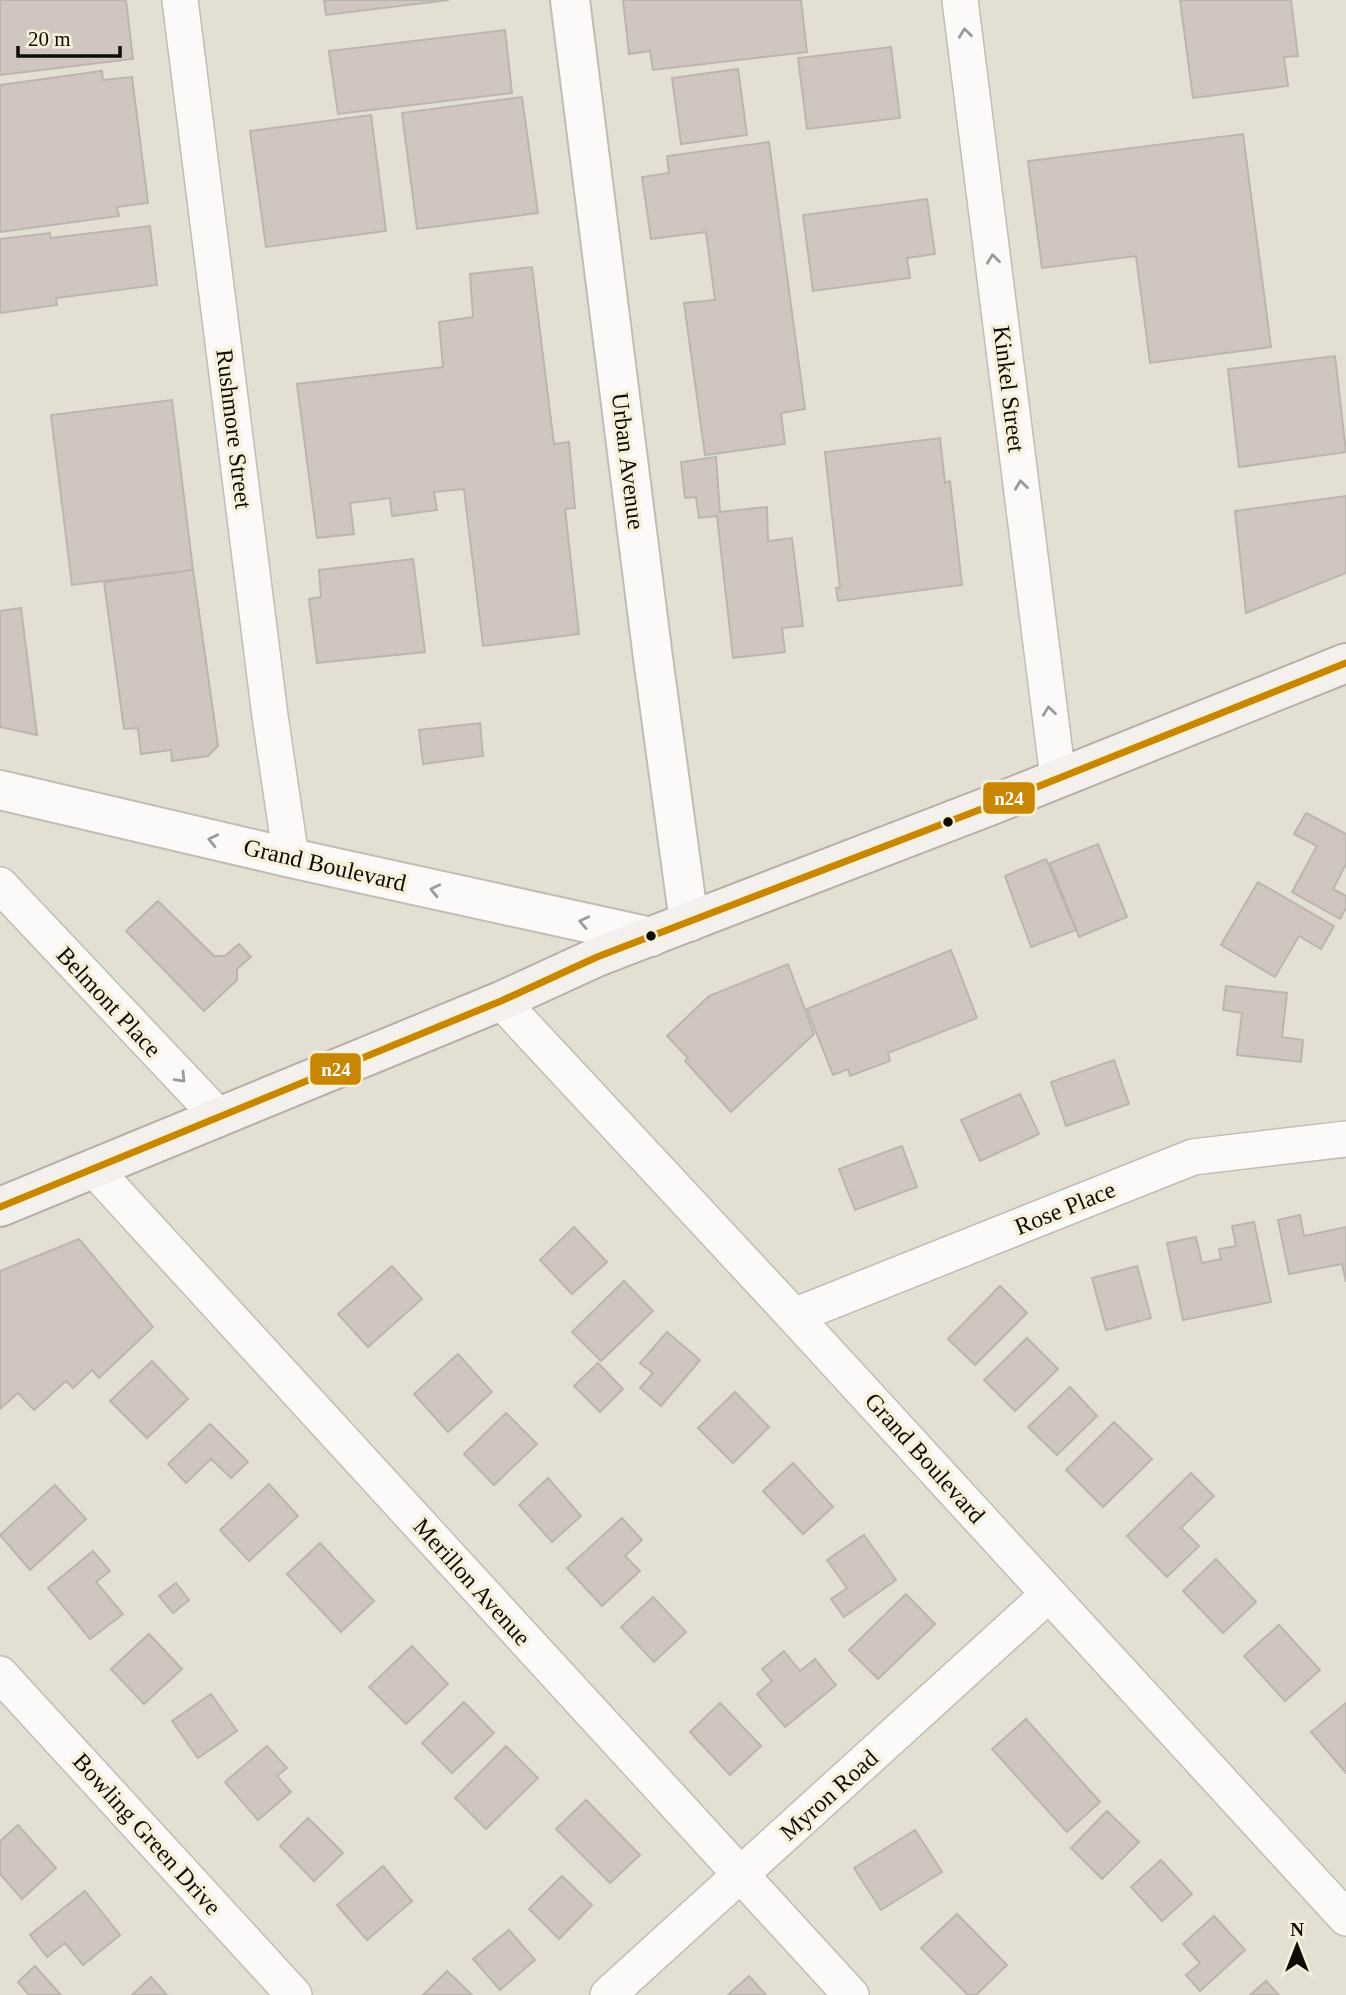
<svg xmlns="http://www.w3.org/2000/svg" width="1346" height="1995" viewBox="0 0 1346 1995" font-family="'Times New Roman',serif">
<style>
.building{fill:#d0c6bf;stroke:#bcb5af;stroke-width:2}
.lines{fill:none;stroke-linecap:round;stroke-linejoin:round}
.minor-casing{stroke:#c0bdb3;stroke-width:38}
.tertiary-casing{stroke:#c0bdb3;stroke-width:42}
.primary-casing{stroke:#b9afa8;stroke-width:42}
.minor{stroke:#fbfaf8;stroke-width:35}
.tertiary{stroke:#fbfaf8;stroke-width:38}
.primary{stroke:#f4f0ed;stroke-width:38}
.bus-1-casing{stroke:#f7f0da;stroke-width:12}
.bus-1{stroke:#c98701;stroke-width:7}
.oneway{stroke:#9d9b97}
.bus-dot{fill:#0f0c06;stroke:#f7f0da;stroke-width:2.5}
.labels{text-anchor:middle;stroke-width:7;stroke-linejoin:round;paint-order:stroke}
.street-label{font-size:24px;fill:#0f0c06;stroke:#f7f0da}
.line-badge{stroke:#f7f0da;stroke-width:2.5}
.badge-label{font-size:19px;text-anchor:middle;font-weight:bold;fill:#fff}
</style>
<rect width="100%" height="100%" fill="#e4dfd3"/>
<!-- building -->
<g class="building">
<path d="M0 0H126L133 59 0 75Z"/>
<path d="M324 0H449L326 15Z"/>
<path d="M623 0H801L807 52 653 70 650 51 629 54Z"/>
<path d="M1180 0H1291L1298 56 1284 57 1288 86 1193 98Z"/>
<path d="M505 30 512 93 338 114 329 51Z"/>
<path d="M891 47 900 118 807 129 798 58Z"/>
<path d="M738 69 747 135 681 144 672 78Z"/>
<path d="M102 71 103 80 132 77 148 203 117 207 119 216 0 232V85Z"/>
<path d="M522 97 538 213 417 229 402 113Z"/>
<path d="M371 115 386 231 266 247 250 131Z"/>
<path d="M1243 134 1271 347 1150 363 1136 256 1042 268 1028 161Z"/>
<path d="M769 142 805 409 781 413 785 444 705 455 684 303 715 300 706 232 651 239 642 177 669 173 667 156Z"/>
<path d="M927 199 935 254 907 258 910 278 813 291 803 215Z"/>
<path d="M150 226 157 285 56 298 57 305 0 313V239L50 233 51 238Z"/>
<path d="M532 267 554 444 569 442 575 508 565 509 579 634 483 646 464 489 434 492 437 510 392 516 390 498 350 503 354 534 317 538 297 384 443 367 439 322 473 317 470 274Z"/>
<path d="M1335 356 1346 452 1239 467 1228 369Z"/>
<path d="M172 400 193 570 72 585 51 415Z"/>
<path d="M940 438 945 483 950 481 962 585 838 601 836 588 840 587 825 452Z"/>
<path d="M716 457 720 512 767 507 768 541 792 538 803 626 782 628 785 652 733 658 717 516 699 518 696 497 685 498 681 462Z"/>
<path d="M1346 496V573L1246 613 1235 511Z"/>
<path d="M413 559 425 652 317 663 309 599 321 597 319 570Z"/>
<path d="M193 570 218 746 208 756 172 761 171 750 141 754 138 728 124 729 104 582Z"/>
<path d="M21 608 37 735 0 727V611Z"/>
<path d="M480 723 483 756 423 764 419 730Z"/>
<path d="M1306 813 1346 834V864L1333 889 1346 896V908L1340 919 1292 892 1317 846 1294 834Z"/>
<path d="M1098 844 1127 917 1079 937 1050 863Z"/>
<path d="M1046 859 1076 930 1031 947 1005 876Z"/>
<path d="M1258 882 1334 926 1321 949 1299 936 1275 977 1221 945Z"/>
<path d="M158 901 214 956H225L239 944 251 957 237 969V980L204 1011 126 931Z"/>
<path d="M951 950 977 1018 888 1053 890 1061 850 1076 848 1069 833 1075 807 1009Z"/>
<path d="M788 964 814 1034 731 1112 685 1061 688 1058 667 1036 709 996Z"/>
<path d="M1226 986 1287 993 1282 1037 1303 1040 1301 1062 1237 1055 1242 1013 1223 1010Z"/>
<path d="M1114 1060 1129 1104 1066 1126 1051 1082Z"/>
<path d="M1020 1094 1039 1134 980 1161 961 1120Z"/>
<path d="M902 1146 917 1187 855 1210 839 1169Z"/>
<path d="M1300 1215 1304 1236 1346 1227V1282L1342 1264 1289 1274 1278 1220Z"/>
<path d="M1254 1222 1271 1302 1183 1320 1167 1243 1196 1237 1202 1263 1221 1259 1219 1249 1236 1246 1232 1226Z"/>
<path d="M574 1227 607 1262 572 1294 540 1260Z"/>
<path d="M79 1239 153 1327 99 1378 92 1370 73 1388 66 1381 34 1410 18 1393 0 1409V1271Z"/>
<path d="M392 1266 422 1299 368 1347 338 1314Z"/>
<path d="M1137 1266 1151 1318 1106 1330 1092 1278Z"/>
<path d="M624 1281 653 1311 601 1361 572 1332Z"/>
<path d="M1000 1286 1027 1313 975 1365 948 1339Z"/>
<path d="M667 1332 700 1360 661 1406 640 1388 653 1373 640 1363Z"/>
<path d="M1027 1338 1058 1369 1015 1411 984 1380Z"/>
<path d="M458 1354 492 1392 448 1432 414 1394Z"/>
<path d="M152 1361 188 1399 147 1438 110 1401Z"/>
<path d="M598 1363 623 1389 600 1412 574 1386Z"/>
<path d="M1070 1387 1097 1416 1057 1455 1028 1427Z"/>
<path d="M735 1392 769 1427 733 1463 698 1428Z"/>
<path d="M506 1413 537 1444 494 1485 464 1454Z"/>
<path d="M1114 1422 1152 1459 1103 1507 1066 1470Z"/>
<path d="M210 1424 248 1462 231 1478 211 1459 186 1483 168 1464Z"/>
<path d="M793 1463 833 1507 803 1534 763 1491Z"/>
<path d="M1191 1473 1214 1496 1181 1528 1199 1546 1167 1577 1127 1536Z"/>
<path d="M548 1478 581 1516 552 1542 519 1505Z"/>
<path d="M269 1484 298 1516 249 1561 220 1530Z"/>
<path d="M55 1485 86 1519 30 1570 0 1535Z"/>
<path d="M622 1518 642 1540 625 1556 640 1571 602 1606 567 1568Z"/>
<path d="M864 1535 896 1580 844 1617 831 1599 847 1588 827 1560Z"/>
<path d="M320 1543 374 1601 341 1632 287 1574Z"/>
<path d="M93 1551 110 1571 96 1582 123 1614 90 1639 48 1588Z"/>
<path d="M1216 1559 1256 1602 1223 1633 1183 1591Z"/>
<path d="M176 1583 189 1600 173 1613 159 1596Z"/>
<path d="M906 1594 935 1624 878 1679 849 1650Z"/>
<path d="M653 1597 686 1632 654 1662 621 1627Z"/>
<path d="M1279 1625 1320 1670 1285 1701 1244 1656Z"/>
<path d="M149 1634 182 1669 144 1704 111 1669Z"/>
<path d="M412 1646 448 1684 406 1724 369 1687Z"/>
<path d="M784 1651 800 1671 815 1659 836 1685 785 1727 757 1694 772 1681 762 1669Z"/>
<path d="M211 1694 237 1731 198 1758 172 1721Z"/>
<path d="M464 1702 494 1733 452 1773 422 1743Z"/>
<path d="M720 1703 761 1746 730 1775 690 1732Z"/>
<path d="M1346 1703V1773L1311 1732Z"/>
<path d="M1026 1719 1100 1802 1067 1832 992 1749Z"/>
<path d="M267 1746 287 1768 277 1776 291 1792 258 1820 225 1782Z"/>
<path d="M506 1746 538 1778 486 1829 455 1798Z"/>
<path d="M586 1800 640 1855 610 1883 556 1829Z"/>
<path d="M1107 1811 1139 1842 1102 1879 1071 1848Z"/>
<path d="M308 1818 343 1853 314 1881 280 1846Z"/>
<path d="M18 1825 56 1868 22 1899 0 1874V1841Z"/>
<path d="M915 1830 942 1872 881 1910 854 1868Z"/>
<path d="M1161 1860 1192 1894 1162 1921 1131 1887Z"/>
<path d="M383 1866 412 1901 367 1940 337 1905Z"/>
<path d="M562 1876 592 1905 559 1939 529 1909Z"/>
<path d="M85 1891 120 1935 83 1965 65 1943 47 1957 30 1935Z"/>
<path d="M957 1914 1007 1965 976 1995H968L921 1948Z"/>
<path d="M1214 1916 1245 1950 1200 1991 1186 1975 1200 1963 1183 1944Z"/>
<path d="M509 1930 535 1960 500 1990 473 1959Z"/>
<path d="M35 1966 61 1995H29L18 1982Z"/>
<path d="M447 1971 472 1995H423Z"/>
<path d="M749 1976 766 1995H728Z"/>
<path d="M151 1977 167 1995H132Z"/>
<path d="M1266 1981 1279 1995H1250Z"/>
</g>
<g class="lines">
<defs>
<g id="minor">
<path d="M180 0 270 716 291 858"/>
<path d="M960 0 1058 778"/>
<path d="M0 885 219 1117"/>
<path d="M501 1001 794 1316 1346 1918"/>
<path d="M93 1168 851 1995"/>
<path d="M794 1316 1193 1157 1346 1139"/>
<path d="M0 1674 294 1995"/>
<path d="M608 1995 1049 1594"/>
</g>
<g id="tertiary">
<path d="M570 0 653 658 689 922"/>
<path d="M0 790 291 858 651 937"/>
</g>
<path id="primary" d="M0 1207 501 1001 597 957 992 805 1346 663"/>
</defs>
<!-- minor casing -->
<use href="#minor" class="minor-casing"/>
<!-- tertiary casing -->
<use href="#tertiary" class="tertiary-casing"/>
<!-- primary casing -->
<use href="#primary" class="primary-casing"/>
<!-- minor -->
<use href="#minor" class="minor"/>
<!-- tertiary -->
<use href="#tertiary" class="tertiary"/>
<!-- primary -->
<use href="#primary" class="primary"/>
<defs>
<path id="bus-1" d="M0 1207 501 1001 597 957 992 805 1346 663"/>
</defs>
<!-- bus-1 casing -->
<use href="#bus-1" class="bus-1-casing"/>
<!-- bus-1 -->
<use href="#bus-1" class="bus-1"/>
</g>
<!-- one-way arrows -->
<defs><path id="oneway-chevron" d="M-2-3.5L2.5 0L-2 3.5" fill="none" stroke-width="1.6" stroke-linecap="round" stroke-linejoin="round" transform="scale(1.75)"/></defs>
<g class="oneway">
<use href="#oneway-chevron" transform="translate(965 33) rotate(-97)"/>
<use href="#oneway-chevron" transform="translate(993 259) rotate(-97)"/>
<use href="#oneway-chevron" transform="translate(1021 485) rotate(-97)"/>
<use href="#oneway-chevron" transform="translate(1049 711) rotate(-97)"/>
<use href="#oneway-chevron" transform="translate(213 840) rotate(-167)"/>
<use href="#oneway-chevron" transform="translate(435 890) rotate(-167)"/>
<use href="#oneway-chevron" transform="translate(584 922) rotate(-168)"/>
<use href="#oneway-chevron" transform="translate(181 1078) rotate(46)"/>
</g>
<!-- markers -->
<g class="bus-dot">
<circle cx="948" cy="822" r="6"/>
<circle cx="651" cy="936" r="6"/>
</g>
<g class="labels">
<!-- street labels -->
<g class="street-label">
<text transform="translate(1009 389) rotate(83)" y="8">Kinkel Street</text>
<text transform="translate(234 429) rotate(83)" y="8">Rushmore Street</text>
<text transform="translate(628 461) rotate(83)" y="8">Urban Avenue</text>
<text transform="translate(325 865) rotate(13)" y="8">Grand Boulevard</text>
<text transform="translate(109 1002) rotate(47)" y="8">Belmont Place</text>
<text transform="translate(1065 1208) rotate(-22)" y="8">Rose Place</text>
<text transform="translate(925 1458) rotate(48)" y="8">Grand Boulevard</text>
<text transform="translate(472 1582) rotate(48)" y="8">Merillon Avenue</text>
<text transform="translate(829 1795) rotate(-42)" y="8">Myron Road</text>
<text transform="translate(147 1834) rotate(48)" y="8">Bowling Green Drive</text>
</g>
</g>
<g class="line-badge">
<rect x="982" y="781" width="54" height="34" rx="7" fill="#c98701"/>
<rect x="309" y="1052" width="53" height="34" rx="7" fill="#c98701"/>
</g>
<g class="badge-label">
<text x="1009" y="805">n24</text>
<text x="336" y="1076">n24</text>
</g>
<!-- north arrow -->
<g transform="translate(1297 1946)" stroke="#f7f0da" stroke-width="5" paint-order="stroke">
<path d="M0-5L12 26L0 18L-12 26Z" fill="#0f0c06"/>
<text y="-10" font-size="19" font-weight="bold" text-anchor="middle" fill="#0f0c06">N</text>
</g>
<!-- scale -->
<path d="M18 46v10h102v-10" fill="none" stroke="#0f0c06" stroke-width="3.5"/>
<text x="28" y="46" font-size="21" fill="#0f0c06" stroke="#f7f0da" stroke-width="5" paint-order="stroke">20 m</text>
</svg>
